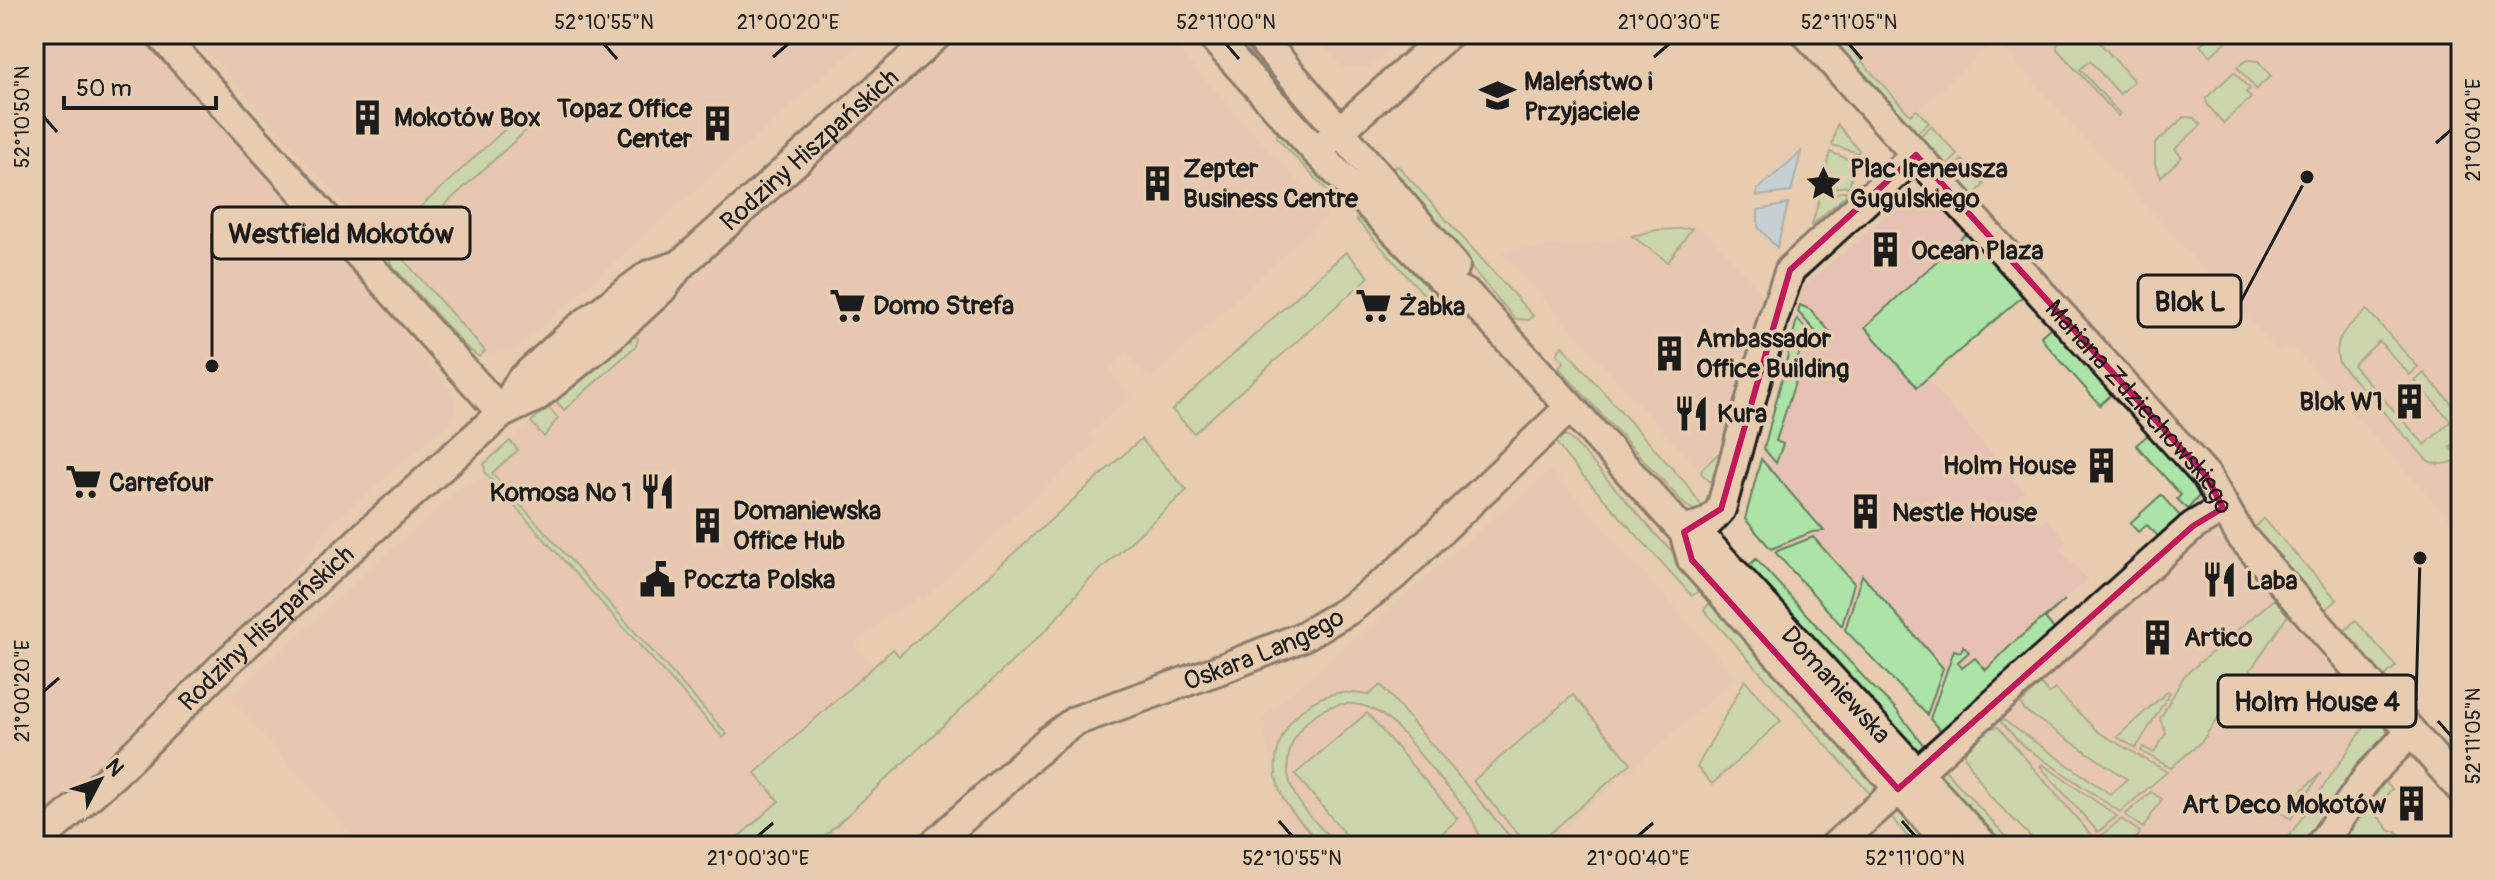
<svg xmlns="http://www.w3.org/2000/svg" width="2495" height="880" viewBox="0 0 2495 880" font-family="Pangolin,sans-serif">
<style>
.built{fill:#e6c2b4}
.green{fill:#ace3a6;stroke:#648061;stroke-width:2}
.water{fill:#9dd5fd;stroke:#698ba3;stroke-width:2}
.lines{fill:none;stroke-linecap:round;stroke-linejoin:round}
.minor-casing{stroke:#1c1c1c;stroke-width:34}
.minor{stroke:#e7ccaf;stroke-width:28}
.marked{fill:none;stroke:#c2185b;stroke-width:6;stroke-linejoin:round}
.ticks{fill:none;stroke:#1c1c1c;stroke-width:3}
.labels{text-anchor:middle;stroke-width:7;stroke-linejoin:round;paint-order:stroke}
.poi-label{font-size:26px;font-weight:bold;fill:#1c1c1c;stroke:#e7ccaf;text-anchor:start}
.street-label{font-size:26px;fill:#1c1c1c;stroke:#e7ccaf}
.leader{fill:none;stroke:#1c1c1c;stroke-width:3}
.callout-dot{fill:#1c1c1c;stroke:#e7ccaf;stroke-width:3}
.callout{fill:#e7ccaf;stroke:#1c1c1c;stroke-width:3}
.callout-label{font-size:28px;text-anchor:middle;font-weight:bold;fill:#1c1c1c}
.neatline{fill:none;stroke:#1c1c1c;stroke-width:3}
.ticks-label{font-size:20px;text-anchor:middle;fill:#1c1c1c}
</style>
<rect width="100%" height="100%" fill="#e7ccaf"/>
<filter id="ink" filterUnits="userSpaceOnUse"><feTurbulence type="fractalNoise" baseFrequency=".0125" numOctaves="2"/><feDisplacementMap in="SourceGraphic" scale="16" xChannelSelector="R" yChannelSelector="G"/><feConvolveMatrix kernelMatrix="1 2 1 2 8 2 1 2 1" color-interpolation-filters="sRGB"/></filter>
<g filter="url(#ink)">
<!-- built -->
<g class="built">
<path d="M34 34H141L363 280 456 397 454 419 331 524 274 597 177 684 87 775 34 823Z"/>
<path d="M190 34H871L516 350 481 355Z"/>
<path d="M966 34H1164L1328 215 1150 379 1126 353 1108 369 1131 396 1089 434 1095 442 923 600 917 595 915 600 887 617 855 644 873 667 756 773 780 801 728 846H358L360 844 229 697 461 487 487 476 483 469 484 464Z"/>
<path d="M1312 34H1407L1369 68 1342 67Z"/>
<path d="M1837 34H2461V532L2293 347 2283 345 2277 351 1996 40 1911 116Z"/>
<path d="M1922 185 1966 234 1866 327 1918 386 1927 379 2024 491 2016 499 2039 525 2047 518 2067 541 2060 548 2087 580 2012 644 1932 721 1745 515 1804 286Z"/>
<path d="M1702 227 1764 295 1729 433 1704 465 1695 466 1500 251 1606 242 1657 230Z"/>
<path d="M1551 469 1737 677 1543 846H1301L1287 831 1261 719Z"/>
<path d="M2202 538 2222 540 2374 713 2386 728 2387 735 2360 763 2301 846H2101L1996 725Z"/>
</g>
<!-- green -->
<g class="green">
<path d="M1828 34H1837L1910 115 1917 110 1929 123 1917 133Z"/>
<path d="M2069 34H2092L2134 81 2120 94 2090 61 2080 69 2120 114 2118 116 2057 49V45Z"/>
<path d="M2212 34H2235L2210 56 2200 45Z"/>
<path d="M2247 60 2258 61 2271 76 2256 89 2237 67Z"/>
<path d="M2234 72 2250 89 2246 92 2251 98 2223 123 2207 104 2206 98Z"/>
<path d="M2184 117 2194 118 2201 125 2175 149 2182 157 2161 177 2155 165V144Z"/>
<path d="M522 119 529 128 427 221 414 232 410 231 403 223 515 120Z"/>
<path d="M1837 124 1859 150 1858 153 1832 145Z"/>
<path d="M1931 126 1958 155 1946 166 1920 136Z"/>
<path d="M1279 130 1335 190 1338 202 1276 137Z"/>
<path d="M1830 152 1856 162 1849 186 1821 189Z"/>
<path d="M1962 160 1984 185 1973 196 1950 170Z"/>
<path d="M1398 166 1533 316 1529 320 1515 319 1388 170Z"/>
<path d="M1847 191 1846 195 1812 225 1820 196Z"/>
<path d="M1356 219C1381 217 1438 289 1456 309L1445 318Z"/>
<path d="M1692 228 1668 262 1632 236 1657 230Z"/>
<path d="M1966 234 2023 296 1917 387 1865 327Z"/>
<path d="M387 241 485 351 479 357 464 345 391 264 384 246Z"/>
<path d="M1346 252 1369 277 1194 433 1172 410Z"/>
<path d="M1800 305 1811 310 1831 333 1830 348 1798 312Z"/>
<path d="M2367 310 2418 367 2410 375 2379 341 2353 365 2425 445 2451 421 2415 381 2424 373 2461 414V437L2450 447 2460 458C2449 465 2438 466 2427 460L2339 363C2331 337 2349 326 2367 310Z"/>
<path d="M1797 319 1808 331 1793 371 1798 373 1776 441 1783 444 1776 463 1764 449Z"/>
<path d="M2051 327 2112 394 2100 405 2045 343 2041 336Z"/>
<path d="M632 331 638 339 636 346 564 410 555 400Z"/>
<path d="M1562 346 1688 486 1704 510H1694L1685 505 1560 369 1559 366 1564 362 1557 354Z"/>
<path d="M548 407 558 418 544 437 531 422Z"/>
<path d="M1559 433 1567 436 1576 444 1660 539 1707 585 1692 596 1567 458 1551 435Z"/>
<path d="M2148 435 2196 488 2199 496 2188 509 2177 499 2181 495 2136 445Z"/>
<path d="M1141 439 1187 490 1087 582 1048 628 814 846H728L779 801 755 773 893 649 899 656Z"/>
<path d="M510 441 518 450 492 473 727 734 723 738 485 473 484 464Z"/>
<path d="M1718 454 1721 460 1714 482 1711 483 1701 473 1702 469Z"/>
<path d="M1761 459 1824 531 1812 532 1771 549 1745 519Z"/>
<path d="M2161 495 2180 516 2158 536 2147 525 2138 532 2130 523Z"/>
<path d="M2264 519 2337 600 2325 610 2254 528Z"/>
<path d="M1813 537 1854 583 1842 626 1775 552Z"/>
<path d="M1756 559 1870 684 1895 708 1927 750 1911 752 1744 570Z"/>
<path d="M1862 575 1943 668 1927 715 1845 630Z"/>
<path d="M1716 596 1877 783 1873 797 1704 610Z"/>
<path d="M2274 599 2288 615 2202 741 2171 768 2141 751 2143 747 2154 753 2166 733 2160 719 2184 676Z"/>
<path d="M2065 600 2045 618 2055 630 2020 661 2024 666 1945 736 1930 719 1954 650 1961 652 1963 646 1969 652 1958 662 1962 668 1975 658 1986 670 2013 643Z"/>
<path d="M2355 620 2396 666 2384 677 2344 632Z"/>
<path d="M1745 680 1781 721 1712 784 1697 767Z"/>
<path d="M2040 684 2049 694 2055 689 2098 732 2167 772 2120 812 2022 745 2000 721 2002 719 2110 794 2127 779 2024 710 2021 704Z"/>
<path d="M1381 685 1518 846H1498L1492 840V846H1481C1477 816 1456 798 1437 775 1418 754 1399 723 1374 710 1327 686 1276 735 1290 783 1297 807 1322 828 1338 846H1323C1310 831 1292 815 1283 798 1261 755 1291 700 1338 693 1349 692 1359 694 1369 695Z"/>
<path d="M2168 691 2170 693 2136 748 2117 737Z"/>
<path d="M1573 695 1631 763 1535 846H1528L1473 781Z"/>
<path d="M1367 713 1458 819 1427 846H1355L1295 774Z"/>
<path d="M2374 713 2386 728 2387 735 2360 763 2303 843 2290 835Z"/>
<path d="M1998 727 2092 836 2081 846H2040L1989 795 1965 757V752L1991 728Z"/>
<path d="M2042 764 2117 816 2098 832 2040 766Z"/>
<path d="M1942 767 2015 846H1997L1941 781Z"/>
<path d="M2321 773 2291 819 2278 811 2285 805 2291 804V800Z"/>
<path d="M2385 782 2392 789 2373 810 2390 831H2396L2401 836 2390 846H2361L2358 843 2354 846H2340Z"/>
<path d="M2151 792 2162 799 2143 828 2125 815Z"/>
<path d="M1898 809 1908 810 1932 846H1915L1888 813Z"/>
<path d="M2121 819 2140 832 2130 846H2110L2101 836Z"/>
</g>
<!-- water -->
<g class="water">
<path d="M1801 152 1791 192 1757 196V190Z"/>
<path d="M1788 204 1777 248 1758 227V210Z"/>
</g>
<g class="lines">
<defs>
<g id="minor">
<path d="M160 34 502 413"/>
<path id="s1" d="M1210 34 1317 152 1439 276 1453 288 1468 295 1684 532 1708 544 1984 846"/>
<path d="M1257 34 1455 266"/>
<path id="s2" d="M1807 34 2207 477 2241 536 2461 789"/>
<path d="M1326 143 1448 34"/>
<path d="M502 413 521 380 576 330 649 275 680 265"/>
<path d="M1684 532 1710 521 1721 509 1773 319 1790 270 1916 155"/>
<path d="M1684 532 1692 560 1951 846"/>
<path id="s3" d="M34 845 115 773 227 662 370 531 502 413 536 397 612 335 661 290 680 265 938 34"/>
<path id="s4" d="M932 846 1048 741 1075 721 1221 669 1302 637 1347 611 1393 576 1569 408"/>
<path d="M1835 846 2193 526 2223 508"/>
<path d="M2320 846 2369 775 2411 732"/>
</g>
</defs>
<!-- minor casing -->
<use href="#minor" class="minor-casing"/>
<!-- minor -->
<use href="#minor" class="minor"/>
</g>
</g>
<!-- marked area -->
<path d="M0 0H2495V880H0ZM1916 155 2207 477 2223 508 2193 526 1898 789 1692 560 1684 532 1721 509 1790 270Z" fill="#e7ccaf" fill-opacity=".55" fill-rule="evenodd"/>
<path class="marked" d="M1916 155 2207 477 2223 508 2193 526 1898 789 1692 560 1684 532 1721 509 1790 270Z"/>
<!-- ticks -->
<path class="ticks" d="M604 44 617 59M1226 44 1239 59M1849 44 1862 59M773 57 788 44M1654 57 1669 44M44 117 57 132M2436 143 2451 130M44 691 59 678M2438 721 2451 736M1279 821 1292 836M1902 821 1915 836M758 836 773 823M1638 836 1653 823"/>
<!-- icons -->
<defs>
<symbol id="school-bare" viewBox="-9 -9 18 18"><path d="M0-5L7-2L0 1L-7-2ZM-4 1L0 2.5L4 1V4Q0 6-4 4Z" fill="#1c1c1c" stroke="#e7ccaf" stroke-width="2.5" paint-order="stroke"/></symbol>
<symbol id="building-bare" viewBox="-9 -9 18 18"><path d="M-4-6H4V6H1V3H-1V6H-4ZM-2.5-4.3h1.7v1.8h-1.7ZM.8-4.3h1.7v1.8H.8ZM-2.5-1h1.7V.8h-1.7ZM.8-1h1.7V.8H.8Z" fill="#1c1c1c" stroke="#e7ccaf" stroke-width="2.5" paint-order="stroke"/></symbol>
<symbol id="sight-bare" viewBox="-9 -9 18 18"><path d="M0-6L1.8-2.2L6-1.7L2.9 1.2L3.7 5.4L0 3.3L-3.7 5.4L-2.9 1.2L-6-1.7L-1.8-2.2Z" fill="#1c1c1c" stroke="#e7ccaf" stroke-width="2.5" paint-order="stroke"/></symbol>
<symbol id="supermarket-bare" viewBox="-9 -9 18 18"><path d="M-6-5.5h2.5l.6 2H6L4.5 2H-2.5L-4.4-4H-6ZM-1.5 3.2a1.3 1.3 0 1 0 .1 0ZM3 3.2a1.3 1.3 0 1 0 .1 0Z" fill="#1c1c1c" stroke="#e7ccaf" stroke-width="2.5" paint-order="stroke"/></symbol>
<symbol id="restaurant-bare" viewBox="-9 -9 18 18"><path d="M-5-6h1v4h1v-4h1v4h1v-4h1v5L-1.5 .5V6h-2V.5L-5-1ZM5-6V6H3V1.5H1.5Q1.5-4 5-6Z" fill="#1c1c1c" stroke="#e7ccaf" stroke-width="2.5" paint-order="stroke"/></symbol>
<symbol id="civic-bare" viewBox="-9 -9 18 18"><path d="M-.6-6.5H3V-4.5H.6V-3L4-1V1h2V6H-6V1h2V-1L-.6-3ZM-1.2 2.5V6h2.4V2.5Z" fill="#1c1c1c" stroke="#e7ccaf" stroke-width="2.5" paint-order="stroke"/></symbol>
</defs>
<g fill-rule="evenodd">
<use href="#school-bare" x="1472" y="70" width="51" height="51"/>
<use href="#building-bare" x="342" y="92" width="51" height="51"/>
<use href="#building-bare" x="692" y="98" width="51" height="51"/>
<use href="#building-bare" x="1132" y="158" width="51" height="51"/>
<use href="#sight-bare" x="1798" y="158" width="51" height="51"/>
<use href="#building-bare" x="1860" y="224" width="51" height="51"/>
<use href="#supermarket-bare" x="822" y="280" width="51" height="51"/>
<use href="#supermarket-bare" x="1348" y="280" width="51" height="51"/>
<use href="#building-bare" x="1644" y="328" width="51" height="51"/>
<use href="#building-bare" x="2384" y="376" width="51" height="51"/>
<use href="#restaurant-bare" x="1666" y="388" width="51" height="51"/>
<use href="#building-bare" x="2076" y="440" width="51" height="51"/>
<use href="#supermarket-bare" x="58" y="456" width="51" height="51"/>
<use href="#restaurant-bare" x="632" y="466" width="51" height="51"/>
<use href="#building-bare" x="1840" y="486" width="51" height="51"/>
<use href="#building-bare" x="682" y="500" width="51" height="51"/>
<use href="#civic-bare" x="632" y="554" width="51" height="51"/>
<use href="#restaurant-bare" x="2194" y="554" width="51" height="51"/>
<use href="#building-bare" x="2132" y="612" width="51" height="51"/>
<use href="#building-bare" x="2386" y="778" width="51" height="51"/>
</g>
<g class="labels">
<!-- poi labels -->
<g class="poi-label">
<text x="1524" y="90">Maleństwo i<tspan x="1524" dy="30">Przyjaciele</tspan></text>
<text x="692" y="117" text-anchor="end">Topaz Office<tspan x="692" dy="30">Center</tspan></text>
<text x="394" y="126">Mokotów Box</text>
<text x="1183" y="177">Zepter<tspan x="1183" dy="30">Business Centre</tspan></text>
<text x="1850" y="177">Plac Ireneusza<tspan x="1850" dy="30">Gugulskiego</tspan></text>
<text x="1911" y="259">Ocean Plaza</text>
<text x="873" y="314">Domo Strefa</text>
<text x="1399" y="315">Żabka</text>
<text x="1696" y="347">Ambassador<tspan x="1696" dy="30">Office Building</tspan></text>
<text x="2383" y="410" text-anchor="end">Blok W1</text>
<text x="1717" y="422">Kura</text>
<text x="2076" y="474" text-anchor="end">Holm House</text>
<text x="109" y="491">Carrefour</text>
<text x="632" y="501" text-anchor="end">Komosa No 1</text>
<text x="733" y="519">Domaniewska<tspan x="733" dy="30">Office Hub</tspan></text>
<text x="1892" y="521">Nestle House</text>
<text x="683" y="588">Poczta Polska</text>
<text x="2246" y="589">Laba</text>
<text x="2184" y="646">Artico</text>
<text x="2386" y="813" text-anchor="end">Art Deco Mokotów</text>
</g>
<!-- street labels -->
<g class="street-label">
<text dy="9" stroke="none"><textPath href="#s3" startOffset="1044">Rodziny Hiszpańskich</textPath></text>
<text dy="9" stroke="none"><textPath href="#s2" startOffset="500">Mariana Zdziechowskiego</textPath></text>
<text dy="9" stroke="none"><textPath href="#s3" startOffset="318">Rodziny Hiszpańskich</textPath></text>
<text dy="9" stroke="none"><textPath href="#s4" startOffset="392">Oskara Langego</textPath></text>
<text dy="9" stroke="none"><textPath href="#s1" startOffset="906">Domaniewska</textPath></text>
</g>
</g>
<!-- callouts -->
<path class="leader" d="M212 366L212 233M2307 177L2241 301M2420 558L2416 701"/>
<g class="callout-dot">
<circle cx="212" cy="366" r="8"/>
<circle cx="2307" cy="177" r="8"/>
<circle cx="2420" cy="558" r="8"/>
</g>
<g class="callout">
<rect x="212" y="207" width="258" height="52" rx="8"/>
<rect x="2138" y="275" width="103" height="52" rx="8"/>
<rect x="2218" y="675" width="198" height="52" rx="8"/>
</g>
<g class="callout-label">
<text x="341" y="243">Westfield Mokotów</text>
<text x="2190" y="311">Blok L</text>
<text x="2317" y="711">Holm House 4</text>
</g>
<!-- margin -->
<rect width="2495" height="880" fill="none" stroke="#e7ccaf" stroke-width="88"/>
<!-- north arrow -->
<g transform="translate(100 780) rotate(49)" stroke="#e7ccaf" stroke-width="6" paint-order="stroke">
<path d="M0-6L14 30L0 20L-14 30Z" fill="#1c1c1c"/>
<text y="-12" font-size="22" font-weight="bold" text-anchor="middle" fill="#1c1c1c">N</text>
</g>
<!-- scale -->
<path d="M64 96v12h152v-12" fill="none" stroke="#1c1c1c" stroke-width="4"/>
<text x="76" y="96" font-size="24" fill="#1c1c1c" stroke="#e7ccaf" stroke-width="6" paint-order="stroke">50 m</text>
<rect x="44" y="44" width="2407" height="792" class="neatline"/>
<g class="ticks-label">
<text x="604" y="29">52°10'55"N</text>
<text x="788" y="29">21°00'20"E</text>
<text x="1226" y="29">52°11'00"N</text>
<text x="1669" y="29">21°00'30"E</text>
<text x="1849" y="29">52°11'05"N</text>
<text transform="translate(22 117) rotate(-90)" y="7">52°10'50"N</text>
<text transform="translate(2473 130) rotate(-90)" y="7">21°00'40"E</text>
<text transform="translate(22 691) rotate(-90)" y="7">21°00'20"E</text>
<text transform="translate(2473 736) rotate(-90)" y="7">52°11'05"N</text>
<text x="758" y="865">21°00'30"E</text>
<text x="1292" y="865">52°10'55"N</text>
<text x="1638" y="865">21°00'40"E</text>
<text x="1915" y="865">52°11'00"N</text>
</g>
</svg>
